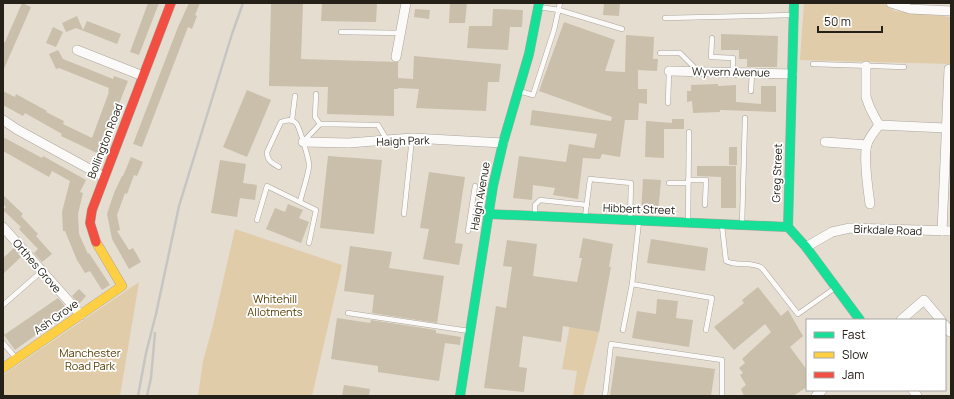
<svg xmlns="http://www.w3.org/2000/svg" width="954" height="399" viewBox="0 0 954 399" font-family="Manrope,sans-serif">
<style>
.green{fill:#e0cca9}
.building{fill:#cabfab}
.lines{fill:none;stroke-linecap:round;stroke-linejoin:round}
.lane-casing{stroke:#aba59c;stroke-width:5.5}
.street-casing{stroke:#aba59c;stroke-width:10}
.fast-casing{stroke:#aba59c;stroke-width:10}
.slow-casing{stroke:#aba59c;stroke-width:10}
.jam-casing{stroke:#aba59c;stroke-width:10}
.lane{stroke:#fbfaf8;stroke-width:4.5}
.street{stroke:#fbfaf8;stroke-width:9}
.fast{stroke:#16e098;stroke-width:9}
.slow{stroke:#ffcf43;stroke-width:9}
.jam{stroke:#f24e42;stroke-width:9}
.rail{stroke:#c7c5c2;stroke-width:2.5}
.labels{text-anchor:middle;stroke-width:3.5;stroke-linejoin:round;paint-order:stroke}
.street-label{font-size:11px;fill:#252018;stroke:#fff}
.park-label{font-size:11px;fill:#553d01;stroke:#fff}
</style>
<rect width="100%" height="100%" fill="#e5ddd0"/>
<!-- green -->
<g class="green">
<path d="M804 3H883L895 11 951 17V64L800 60Z"/>
<path d="M235 229 342 265 312 396H198L203 361 213 325Z"/>
<path d="M139 282 120 396H3V375Z"/>
<path d="M570 324 600 328 583 396H573L577 371 562 369Z"/>
</g>
<!-- building -->
<g class="building">
<path d="M22 3 31 7 3 71V42H5Z"/>
<path d="M148 3H159L139 55 130 52Z"/>
<path d="M189 3H200L195 15 197 16 192 29 188 27 142 147 133 144 178 27Z"/>
<path d="M271 3H303L301 59 398 62V78L413 79 414 56 501 64 499 82H488L486 111 416 108 419 89 398 88V89H394V116L327 114 328 87 269 86Z"/>
<path d="M322 3H377L376 22 321 21Z"/>
<path d="M450 3H467L465 23H449Z"/>
<path d="M604 3H620L619 16 603 15Z"/>
<path d="M415 9 430 10 429 19 414 17Z"/>
<path d="M493 9 523 10 522 27H510L508 50 467 48 469 26H492Z"/>
<path d="M77 16 83 30 87 21 121 34 117 44 76 28 66 32 62 23Z"/>
<path d="M564 22 615 40 605 71 625 72 626 35 654 37 653 59H658L657 71 638 70V89H647V104L639 103 638 120H625L620 157 602 154 600 159 583 158 578 199 553 195 555 188 533 185 532 200 513 198 519 156 566 162 569 144 594 148 597 134 530 125 532 110 611 121 612 117 539 91Z"/>
<path d="M53 27 63 32 56 47 46 43Z"/>
<path d="M721 34 778 36 777 67H747V59H739V50H721Z"/>
<path d="M58 50 63 59 113 79 114 76 128 81 99 154 61 136 62 134 25 113 23 116 3 105V91L15 97 16 94 47 111 46 112 64 121 63 124 92 138 109 92 108 91 109 88 59 68 56 69 49 54Z"/>
<path d="M718 84V86L736 85V102L761 104V86H776V112L720 110V112L693 113 692 101 687 102V91H691V85Z"/>
<path d="M247 90 271 100 247 157 223 147Z"/>
<path d="M672 119H684V129H664V158L645 157 646 121 672 123Z"/>
<path d="M3 137 42 158 43 156 86 180 80 192 83 193 78 214 79 234 88 254 89 253 110 285 102 290 90 271 85 273 77 260 65 231H63L62 212 70 181 52 171 49 177 3 151Z"/>
<rect x="729" y="147" width="8" height="18"/>
<path d="M328 156 382 160 374 234 320 228Z"/>
<path d="M131 157 143 162 137 176 134 175 127 194 125 193 117 215 120 230 117 231 129 250 133 248 141 262 129 269 112 239 107 214 114 193 122 176H123Z"/>
<path d="M220 160 246 164 243 183 257 185 255 200 240 198 237 217 211 213Z"/>
<path d="M697 166H736V208H721V177L697 176Z"/>
<path d="M429 172 465 177 455 243 463 244 459 265 423 259 429 229 420 228Z"/>
<path d="M643 179 661 180 658 214 641 213Z"/>
<path d="M3 195 23 214 21 216 38 234 36 236 52 254 42 262 34 253 38 249 19 229 21 227 3 210 6 207 3 204Z"/>
<path d="M288 204 303 210 299 218 309 222 301 243 266 229 275 208 285 212Z"/>
<path d="M583 238 613 244 609 267H611L599 332 563 326 561 342 523 336 519 367 527 368 524 392 484 388 496 306 506 308 512 267 503 266 507 240 537 244 533 276 577 282 582 258H579Z"/>
<path d="M651 239 708 248 705 271 647 263Z"/>
<path d="M350 246 392 252 389 268 444 276 437 323 372 313 374 295 344 291Z"/>
<path d="M14 248 21 257 3 274V258Z"/>
<path d="M758 287 781 316 788 310 803 336 790 347 807 370V387L793 396H744L741 389 746 385 740 375 743 373 739 368 745 363 742 359 771 332 765 324 734 350 714 327 744 303 742 300Z"/>
<path d="M79 289 86 296 79 304 72 296Z"/>
<path d="M58 298 69 311 15 350 4 335Z"/>
<path d="M657 299 678 301 676 318 693 320 689 347 632 338 637 311 656 314Z"/>
<path d="M337 318 370 323 371 320 436 330V333L461 337 460 345 445 343 439 381 378 372V366L331 359Z"/>
<path d="M616 356 715 369 711 396H610Z"/>
<path d="M344 385 370 389 369 396H342Z"/>
</g>
<g class="lines">
<defs>
<g id="lane">
<path d="M539 7 559 10 622 29"/>
<path d="M665 18 793 15"/>
<path d="M341 32 401 33"/>
<path d="M712 38 711 57 733 58V72"/>
<path d="M660 53H680L698 71"/>
<path d="M813 64 904 67"/>
<path d="M519 91 533 95 554 30 560 3"/>
<path d="M751 91 752 73"/>
<path d="M316 94 315 117 320 124"/>
<path d="M668 103 669 71"/>
<path d="M292 120 295 96"/>
<path d="M303 142 320 124 378 125 387 140"/>
<path d="M279 167C272 163 267 161 267 152L281 122C286 120 292 119 296 123 299 126 309 159 309 165 309 173 302 193 300 202"/>
<path d="M688 180H706L705 205"/>
<path d="M669 183H688"/>
<path d="M471 212 487 214"/>
<path d="M404 214 412 138"/>
<path d="M535 215V205L540 200 587 205"/>
<path d="M585 217 590 179 631 183 630 220"/>
<path d="M257 220 267 186 316 210 309 243"/>
<path d="M639 221 632 284 712 298 706 330"/>
<path d="M688 222 689 132"/>
<path d="M742 225 745 118"/>
<path d="M722 226 726 261C738 267 751 261 762 268L798 314 835 288"/>
<path d="M468 231 475 186"/>
<path d="M3 305 42 271"/>
<path d="M348 313 469 331"/>
<path d="M623 330 632 284"/>
<path d="M3 343 16 358"/>
<path d="M605 396 611 344 722 360V396"/>
</g>
<g id="street">
<path d="M891 3 910 9 951 11"/>
<path d="M77 50 143 76"/>
<path d="M396 57 406 3"/>
<path d="M866 66V97L870 108 879 125"/>
<path d="M669 71 792 74"/>
<path d="M3 120 18 130 104 177"/>
<path d="M303 142 349 143 412 138 503 143"/>
<path d="M825 142 867 145"/>
<path d="M870 204C868 189 863 157 867 144 870 136 875 131 879 125L946 128"/>
<path d="M3 227 81 315"/>
<path d="M942 231 949 69"/>
<path d="M806 247 832 232 850 228 951 231"/>
<path d="M901 320 924 300 941 320"/>
<path d="M945 325 950 332"/>
<path d="M913 390 917 396"/>
<path d="M816 396 822 390"/>
</g>
<g id="fast">
<path d="M794 3 788 227 806 247 860 320"/>
<path d="M488 214 788 227"/>
<path d="M460 396 493 186 503 143 529 54 539 3"/>
</g>
<path id="slow" d="M3 368 122 286 96 242"/>
<path id="jam" d="M96 242 90 223 92 210 171 3"/>
</defs>
<!-- lane casing -->
<use href="#lane" class="lane-casing"/>
<!-- street casing -->
<use href="#street" class="street-casing"/>
<!-- fast casing -->
<use href="#fast" class="fast-casing"/>
<!-- slow casing -->
<use href="#slow" class="slow-casing"/>
<!-- jam casing -->
<use href="#jam" class="jam-casing"/>
<!-- lane -->
<use href="#lane" class="lane"/>
<!-- street -->
<use href="#street" class="street"/>
<!-- fast -->
<use href="#fast" class="fast"/>
<!-- slow -->
<use href="#slow" class="slow"/>
<!-- jam -->
<use href="#jam" class="jam"/>
<!-- rail -->
<g class="rail">
<path d="M138 396 146 353 156 314 179 206 232 34 243 3"/>
<path d="M147 396 151 378 155 333"/>
</g>
</g>
<g class="labels">
<!-- street labels -->
<g class="street-label">
<text transform="translate(731 72) rotate(1)" y="4">Wyvern Avenue</text>
<text transform="translate(105 141) rotate(-69)" y="4">Bollington Road</text>
<text transform="translate(403 141) rotate(-2)" y="4">Haigh Park</text>
<text transform="translate(777 173) rotate(-88)" y="4">Greg Street</text>
<text transform="translate(480 196) rotate(-80)" y="4">Haigh Avenue</text>
<text transform="translate(639 209) rotate(2)" y="4">Hibbert Street</text>
<text transform="translate(888 230) rotate(2)" y="4">Birkdale Road</text>
<text transform="translate(37 266) rotate(49)" y="4">Orthes Grove</text>
<text transform="translate(56 317) rotate(-35)" y="4">Ash Grove</text>
</g>
<!-- park labels -->
<g class="park-label">
<text x="275" y="303">Whitehill<tspan x="275" dy="13">Allotments</tspan></text>
<text x="90" y="357">Manchester<tspan x="90" dy="13">Road Park</tspan></text>
</g>
</g>
<!-- border -->
<rect width="954" height="399" fill="none" stroke="#252018" stroke-width="8"/>
<!-- legend -->
<rect x="806" y="319" width="140" height="72" fill="#ffffff" stroke="#a8a6a3"/>
<rect x="814" y="332" width="20" height="6" fill="#16e098" stroke="#a8a6a3"/>
<text x="842" y="339" font-size="12" fill="#252018">Fast</text>
<rect x="814" y="352" width="20" height="6" fill="#ffcf43" stroke="#a8a6a3"/>
<text x="842" y="359" font-size="12" fill="#252018">Slow</text>
<rect x="814" y="372" width="20" height="6" fill="#f24e42" stroke="#a8a6a3"/>
<text x="842" y="379" font-size="12" fill="#252018">Jam</text>
<!-- scale -->
<path d="M818 26v6h64v-6" fill="none" stroke="#252018" stroke-width="2"/>
<text x="824" y="26" font-size="12" fill="#252018" stroke="#ffffff" stroke-width="3" paint-order="stroke">50 m</text>
</svg>
